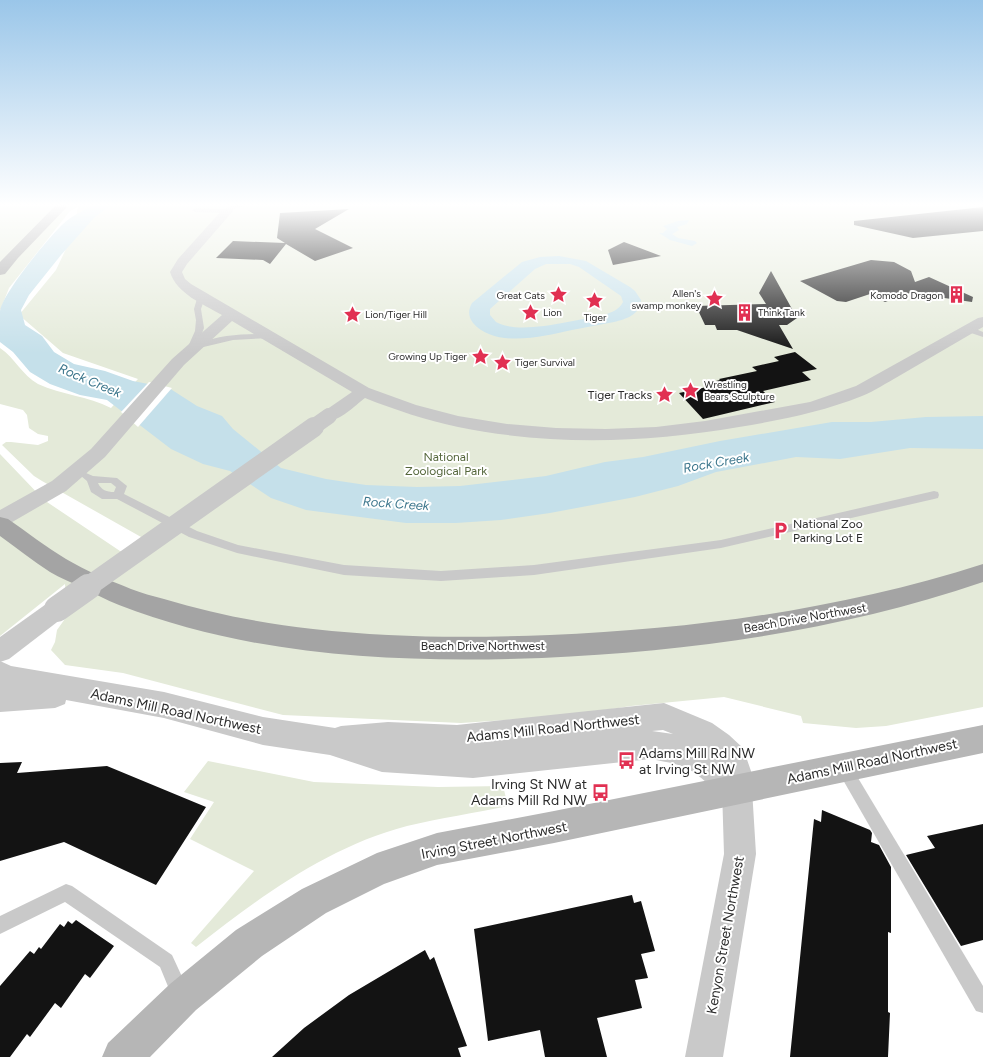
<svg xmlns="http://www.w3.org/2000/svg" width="983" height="1057" viewBox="0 0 983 1057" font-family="Figtree,sans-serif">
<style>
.green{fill:#e4ead9}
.water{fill:#c5e0ea;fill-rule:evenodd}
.pier{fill:#fff}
.building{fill:#131313}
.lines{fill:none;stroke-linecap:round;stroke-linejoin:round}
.service{fill:#c9c9c9;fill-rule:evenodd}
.minor{fill:#c9c9c9;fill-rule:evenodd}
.tertiary{fill:#c9c9c9;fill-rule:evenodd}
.secondary{fill:#b6b6b6;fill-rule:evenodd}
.primary{fill:#a4a4a4;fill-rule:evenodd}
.minor-bridge-far2{stroke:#c9c9c9;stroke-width:16}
.minor-bridge-far1{stroke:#c9c9c9;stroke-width:20}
.minor-bridge{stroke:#c9c9c9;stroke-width:26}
.labels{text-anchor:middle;stroke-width:4;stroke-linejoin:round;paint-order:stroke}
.far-poi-label{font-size:10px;fill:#2c2c2c;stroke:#fff;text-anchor:start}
.poi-label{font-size:12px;fill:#2c2c2c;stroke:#fff;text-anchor:end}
.park-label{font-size:12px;fill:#54663b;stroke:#fff}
.street-label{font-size:12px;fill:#2c2c2c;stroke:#fff}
.water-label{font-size:13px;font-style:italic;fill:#3c768c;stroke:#fff}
.near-street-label{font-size:14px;fill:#2c2c2c;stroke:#fff}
.near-poi-label{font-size:14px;fill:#2c2c2c;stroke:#fff;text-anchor:start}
</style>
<rect width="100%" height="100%" fill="#fff"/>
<!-- green -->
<g class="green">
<path d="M0 205H983V707L886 726 856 728 803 723 801 716 724 697 631 706 566 716 461 723 283 715 123 673 65 665 51 650 55 642 57 630 67 616 65 584 0 636V454L44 500 120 551 141 559 157 546 42 481 34 476 2 445 6 442H11L38 445 48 441V436L38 434 29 428 27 415 23 410 0 404V348C15 358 22 375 38 384 62 395 88 396 111 408L138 379 63 353 19 315 56 270 73 234 78 207 70 211 9 288 0 311Z"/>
<path d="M208 761 314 782 438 787 503 786 508 806C475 813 440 818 407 826 327 847 260 897 196 947L191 943 254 871 190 839 214 802 184 792Z"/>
</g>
<!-- water -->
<g class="water">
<path d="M95 205H116L108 207 94 218 61 255 29 295 21 310 25 325 42 336 54 352 74 364 105 371 133 381 169 388 197 406 222 416 233 429 281 468 326 479 366 485 417 487 460 486 546 476 605 462 643 457 720 441 832 422H871L926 417 983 416V449L910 448 840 459 796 457 716 472 678 486 635 497 550 513 501 520 456 523H406L306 510 271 498 230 471 203 464 171 449 107 400 80 395 50 384 30 372 13 352 0 342C0 332 0 321 0 311 3 293 48 238 63 224 72 216 83 210 95 205Z"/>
<path d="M689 220 687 224 677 227 679 230 672 234 678 238 695 241 697 243 692 246 670 240 659 233H663L667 229 663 226 678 221Z"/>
<path d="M559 256 586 261 630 287 635 291 641 300C640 315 626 319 614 322 600 325 586 327 572 330 544 336 496 349 473 323 468 316 468 310 472 303L522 262 540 257ZM546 264H570L579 267 621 296 623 302C619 310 612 312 604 315 577 319 520 336 496 322 494 320 492 317 490 315V309L535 269Z"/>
</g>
<!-- pier -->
<path class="pier" d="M149 382 172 388 138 427 121 412Z"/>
<!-- building -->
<g class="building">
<path d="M983 207V231L913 238 854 225V221Z"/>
<path d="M349 209 315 229 353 248 315 261 286 244 270 264 263 260 216 258 233 241 285 243 277 238 280 213Z"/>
<path d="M624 242 661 256 613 265 608 250Z"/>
<path d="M871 260 894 262 911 271 915 282 929 277 973 297 972 302 910 293 885 302 870 294 846 302 837 301 800 281Z"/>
<path d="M771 271 797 318 787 325H779L793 349 737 330H717L715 325H705L696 306 766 304 759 293Z"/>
<path d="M795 352 817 369 802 372 811 380 763 391 775 402 703 419 679 393 707 387 704 384 720 380 719 379 757 371 752 367 779 361 774 357Z"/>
<path d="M22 762 17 773 107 766 206 807 156 885 64 842 0 861V763Z"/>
<path d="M822 810 870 830 872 833 871 842 879 845 891 867V933L888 932V1012L890 1013 888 1057H790L814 819 821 822Z"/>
<path d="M983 824V940L961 946 906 855 935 848 927 836Z"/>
<path d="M632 895 634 903 641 901 655 951 641 954 648 978 635 980 642 1008 597 1018 607 1057H545L540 1030 488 1041 474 929Z"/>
<path d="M76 920 114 946 90 978 85 974 61 1008 55 1003 30 1037 27 1034 10 1057H0V986L30 951 34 954 39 947 41 949 60 924 64 927 68 921 72 924Z"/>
<path d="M425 950 430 960 434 957 467 1046 458 1048 461 1057H272L304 1028 349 995Z"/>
</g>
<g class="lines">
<!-- service -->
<g class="service">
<path d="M234 205H250L236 208 227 213 195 212 192 210 195 208 226 209Z"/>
<path d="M198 295H204L205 297 201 309 204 328 198 344C221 334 245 334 270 334L274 336 270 338 233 340 195 349 194 351H188L187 349 195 331 196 320 194 309Z"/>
<path d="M965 327H971L983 332V337L965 331Z"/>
<path d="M86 473 93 476 117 478 127 486 124 494 197 531 238 545 344 565 441 571 534 565 721 540 934 491 938 492 939 495 938 498 934 499 721 548 534 575 441 581 344 575 237 553 189 537 117 499H102L91 492 87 481 81 476ZM98 483H111L116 487 114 492C107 492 101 490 98 483Z"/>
<path d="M844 761 849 763 983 986V1013L976 1011 839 773 837 768 839 763Z"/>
<path d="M66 884 72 886 172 955 190 994 188 1001 181 1003 174 1001 160 967 65 902 0 934V916Z"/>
</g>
<!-- minor -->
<g class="minor">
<path d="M227 208 233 211 187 264 182 272 185 279 191 284 369 388 416 405 458 416 507 424 556 428 606 429 656 427 705 421 810 402 856 386 978 318 983 317V327C955 343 927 360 899 376 886 383 875 391 862 396 822 412 781 420 739 427 646 443 551 446 458 427 426 420 395 410 365 398 353 407 338 424 323 420L320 416 323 412 352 392 232 321 184 365 105 457 66 491 7 525 0 528V510L52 481 91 449 172 359 222 315C203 304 177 294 170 272L178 259 223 209Z"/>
<path d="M57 599 65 602 69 609 65 616 9 659 0 662V637L49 602Z"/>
<path d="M737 774 747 779 752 789 756 854 723 1057H685L724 854 722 789 727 779Z"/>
</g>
<!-- tertiary -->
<path class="tertiary" d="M0 661 11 666 164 692 263 717 335 728 341 726 388 722 457 725 664 703 712 723 729 735 743 748 752 774V789L748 800 737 804C718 797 707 780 690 770 677 763 665 762 651 759L473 778 382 772 330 755 263 745 164 718 66 700 65 704 55 708 0 712ZM663 730 673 734 652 731Z"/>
<!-- secondary -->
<path class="secondary" d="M983 725V753L554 843 437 865 384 884 326 913 262 956 196 1010 150 1057H102L108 1043 170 984 236 930 302 889 377 853 437 833 554 811Z"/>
<!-- primary -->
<g class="primary">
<path d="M56 205H65L67 207 18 258 5 274 0 275V262Z"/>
<path d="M0 517 8 519C27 532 46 547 66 559 86 571 109 580 131 589 141 593 153 596 164 599 213 614 262 623 313 629 392 638 471 638 550 635 697 629 842 609 983 564V582C839 631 693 651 542 658 399 663 253 657 119 605 106 600 94 593 82 588 71 582 60 578 50 572 33 561 17 548 0 536Z"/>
</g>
<!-- minor-bridge-far2 -->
<path class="minor-bridge-far2" d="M312 428 329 416"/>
<!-- minor-bridge-far1 -->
<path class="minor-bridge-far1" d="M86 588 314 427"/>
<!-- minor-bridge -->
<path class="minor-bridge" d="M57 609 88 587"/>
</g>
<!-- sky -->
<linearGradient id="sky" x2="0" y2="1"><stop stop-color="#9ac6e9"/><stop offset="0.58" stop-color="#fff"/><stop offset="1" stop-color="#fff" stop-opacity="0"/></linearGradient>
<rect width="983" height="353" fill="url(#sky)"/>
<!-- icons -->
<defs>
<symbol id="sight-bare" viewBox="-9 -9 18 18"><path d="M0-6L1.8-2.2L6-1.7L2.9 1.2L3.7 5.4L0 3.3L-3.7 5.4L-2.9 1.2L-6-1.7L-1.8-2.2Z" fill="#e13052" stroke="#fff" stroke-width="2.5" paint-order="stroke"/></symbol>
<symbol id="building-bare" viewBox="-9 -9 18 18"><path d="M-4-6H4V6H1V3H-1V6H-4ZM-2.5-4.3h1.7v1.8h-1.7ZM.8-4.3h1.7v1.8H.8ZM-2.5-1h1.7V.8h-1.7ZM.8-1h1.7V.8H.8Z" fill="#e13052" stroke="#fff" stroke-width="2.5" paint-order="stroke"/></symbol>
<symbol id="parking-bare" viewBox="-9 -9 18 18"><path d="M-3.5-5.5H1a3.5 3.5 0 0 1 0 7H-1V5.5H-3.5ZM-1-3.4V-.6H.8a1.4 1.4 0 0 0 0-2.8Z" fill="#e13052" stroke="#fff" stroke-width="2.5" paint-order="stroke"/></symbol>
<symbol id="bus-bare" viewBox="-9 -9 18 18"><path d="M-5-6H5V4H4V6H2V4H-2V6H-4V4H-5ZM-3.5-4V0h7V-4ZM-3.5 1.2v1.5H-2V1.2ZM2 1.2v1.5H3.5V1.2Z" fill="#e13052" stroke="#fff" stroke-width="2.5" paint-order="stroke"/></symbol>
</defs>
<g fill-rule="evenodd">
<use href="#sight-bare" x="546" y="282" width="25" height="25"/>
<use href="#building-bare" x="944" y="282" width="25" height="25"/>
<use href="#sight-bare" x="702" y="286" width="25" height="25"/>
<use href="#sight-bare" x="582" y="288" width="25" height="25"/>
<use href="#sight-bare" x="518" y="300" width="25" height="25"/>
<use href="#building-bare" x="732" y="300" width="25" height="25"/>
<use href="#sight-bare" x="340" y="302" width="25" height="25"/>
<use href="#sight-bare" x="468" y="344" width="25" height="25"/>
<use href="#sight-bare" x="490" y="350" width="25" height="25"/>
<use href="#sight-bare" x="678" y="378" width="25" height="25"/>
<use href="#sight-bare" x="652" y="382" width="25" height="25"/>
<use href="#parking-bare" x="768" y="518" width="25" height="25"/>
<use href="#bus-bare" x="614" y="748" width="25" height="25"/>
<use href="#bus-bare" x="588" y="780" width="25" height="25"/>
</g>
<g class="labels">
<!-- far-poi labels -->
<g class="far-poi-label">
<text x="701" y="297" text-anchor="end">Allen's<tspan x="701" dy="12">swamp monkey</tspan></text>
<text x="545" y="299" text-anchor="end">Great Cats</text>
<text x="943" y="299" text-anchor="end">Komodo Dragon</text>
<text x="543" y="316">Lion</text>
<text x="758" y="316">Think Tank</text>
<text x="365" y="318">Lion/Tiger Hill</text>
<text x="595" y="321" text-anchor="middle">Tiger</text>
<text x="467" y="360" text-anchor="end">Growing Up Tiger</text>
<text x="515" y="366">Tiger Survival</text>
<text x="704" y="388">Wrestling<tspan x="704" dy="12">Bears Sculpture</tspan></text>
</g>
<!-- poi labels -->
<g class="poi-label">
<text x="652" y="399">Tiger Tracks</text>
<text x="793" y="528" text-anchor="start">National Zoo<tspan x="793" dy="14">Parking Lot E</tspan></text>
</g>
<!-- park labels -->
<g class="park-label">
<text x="446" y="461">National<tspan x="446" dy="14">Zoological Park</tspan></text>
</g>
<!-- street labels -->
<g class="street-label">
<text transform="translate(805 618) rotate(-10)" y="4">Beach Drive Northwest</text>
<text x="483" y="650">Beach Drive Northwest</text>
</g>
<!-- water labels -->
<g class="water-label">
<text transform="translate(90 380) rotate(23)" y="5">Rock Creek</text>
<text transform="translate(716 462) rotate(-10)" y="5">Rock Creek</text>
<text transform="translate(396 503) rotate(4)" y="5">Rock Creek</text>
</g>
<!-- near-street labels -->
<g class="near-street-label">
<text transform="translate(176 711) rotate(12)" y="5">Adams Mill Road Northwest</text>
<text transform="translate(553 728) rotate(-6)" y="5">Adams Mill Road Northwest</text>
<text transform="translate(872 761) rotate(-12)" y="5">Adams Mill Road Northwest</text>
<text transform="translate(494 840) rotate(-11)" y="5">Irving Street Northwest</text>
<text transform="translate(725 935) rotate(-80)" y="5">Kenyon Street Northwest</text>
</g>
<!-- near-poi labels -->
<g class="near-poi-label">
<text x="639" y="758">Adams Mill Rd NW<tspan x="639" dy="16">at Irving St NW</tspan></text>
<text x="587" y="789" text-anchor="end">Irving St NW at<tspan x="587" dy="16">Adams Mill Rd NW</tspan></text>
</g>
</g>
</svg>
